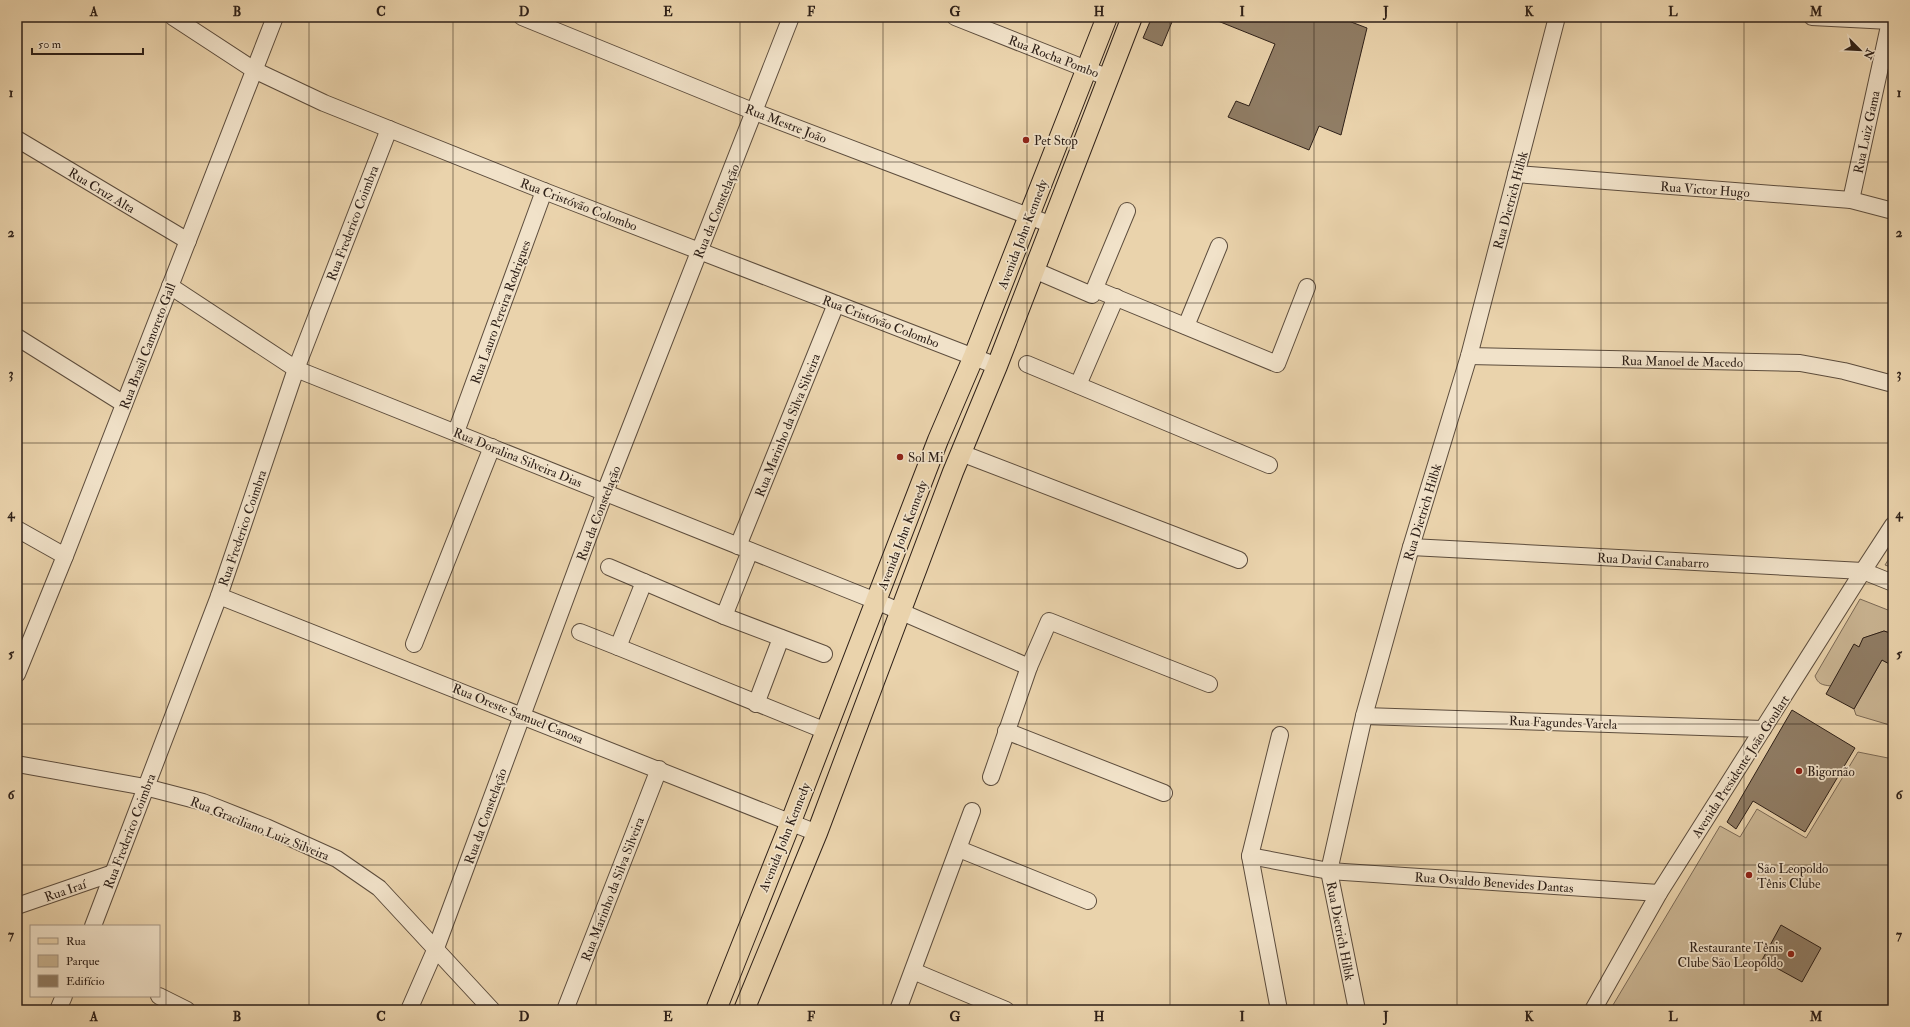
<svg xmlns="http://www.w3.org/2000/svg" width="1910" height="1027" viewBox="0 0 1910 1027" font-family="'IM FELL Double Pica',serif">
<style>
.green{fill:#cab593;stroke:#7c6a56}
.building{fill:#907d65;stroke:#2e2018}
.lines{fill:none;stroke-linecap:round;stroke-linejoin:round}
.minor-casing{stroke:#5d4d3d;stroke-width:18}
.major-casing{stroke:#2e2018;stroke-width:22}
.minor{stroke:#f1e2c9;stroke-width:16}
.major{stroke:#ead3ac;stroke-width:20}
.grid{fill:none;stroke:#2e2018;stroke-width:1;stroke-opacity:0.55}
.poi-dot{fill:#8f2418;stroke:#f1e2c9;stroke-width:1.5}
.labels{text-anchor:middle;stroke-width:3.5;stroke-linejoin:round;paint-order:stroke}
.street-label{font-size:13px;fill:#2e2018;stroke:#f1e2c9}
.poi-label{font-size:13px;fill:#2e2018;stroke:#f1e2c9;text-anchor:start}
.neatline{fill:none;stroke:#2e2018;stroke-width:1.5}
.grid-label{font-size:13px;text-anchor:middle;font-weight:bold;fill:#2e2018}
</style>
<rect width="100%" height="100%" fill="#ead3ac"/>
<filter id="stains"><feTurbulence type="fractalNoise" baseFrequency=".005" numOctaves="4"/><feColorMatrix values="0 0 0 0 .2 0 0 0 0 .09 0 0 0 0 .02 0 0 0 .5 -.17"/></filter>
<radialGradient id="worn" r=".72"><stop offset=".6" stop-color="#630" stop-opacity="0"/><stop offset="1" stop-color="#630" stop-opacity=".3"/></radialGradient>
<!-- green -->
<g class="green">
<path d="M1893 552V568L1885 565Z"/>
<path d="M1860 599 1893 612V634L1884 631 1864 638 1859 647 1854 645 1831 686C1822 685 1818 684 1815 676Z"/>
<path d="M1882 660 1891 665 1893 662V726L1856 715 1854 709Z"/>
<path d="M1858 752 1893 759V1010H1610L1720 826 1740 837 1757 809 1806 838Z"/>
</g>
<!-- building -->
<g class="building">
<path d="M1152 17H1174L1162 46 1143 38Z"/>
<path d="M1208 17H1338L1367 28 1341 135 1319 126 1309 150 1228 117 1236 101 1249 106 1275 44Z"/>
<path d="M1884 631 1893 634V666L1882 660 1854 709 1826 694 1854 644 1859 647 1863 638Z"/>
<path d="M1792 710 1855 748 1805 832 1753 801 1736 829 1727 822Z"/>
<path d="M1781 925 1821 948 1802 982 1762 960Z"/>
</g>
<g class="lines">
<defs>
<g id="minor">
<path d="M173 17 254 70 324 103 544 191 997 366"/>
<path d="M522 17 755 112 1052 225"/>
<path d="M955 17 1109 78"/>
<path d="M1812 17 1890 21"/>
<path d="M17 139 188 241"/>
<path d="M1516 174 1851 200 1893 211"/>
<path d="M1851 200 1891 17"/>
<path d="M1034 270 1092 295 1127 211"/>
<path d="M170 286 296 369 876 601 1029 667"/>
<path d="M1095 289 1277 364 1307 287"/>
<path d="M1186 326 1219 246"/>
<path d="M17 337 124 404"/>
<path d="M1469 356 1800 363 1844 371 1893 384"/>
<path d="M1027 364 1269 465"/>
<path d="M1078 385 1116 297"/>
<path d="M456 432 544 191"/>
<path d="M961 453 1239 560"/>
<path d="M17 529 65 556"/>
<path d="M738 546 836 304"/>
<path d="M1411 547 1863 571 1893 583"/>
<path d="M609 567 724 616 750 551"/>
<path d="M219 596 817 833"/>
<path d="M724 616 824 654"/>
<path d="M580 632 618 647 644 582"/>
<path d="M414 644 492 447"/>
<path d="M618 647 826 731"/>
<path d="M17 674 65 556 275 17"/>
<path d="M756 704 781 638"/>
<path d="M1364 716 1763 729"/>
<path d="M1006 731 1164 793"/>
<path d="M17 764 145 787 203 802 266 827 337 859 379 888 492 1010"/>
<path d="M991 777 1029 667 1049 621 1209 684"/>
<path d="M959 849 1088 901"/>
<path d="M1250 856 1329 871 1659 893"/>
<path d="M17 906 113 873"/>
<path d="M93 926 219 596 296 369 389 129"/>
<path d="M913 971 1006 1010"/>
<path d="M159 996 187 1010"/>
<path d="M58 1010 64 996"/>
<path d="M409 1010 436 948 605 492 791 17"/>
<path d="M565 1010 659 769"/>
<path d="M898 1010 972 811"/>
<path d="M1279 1010 1250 856 1280 735"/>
<path d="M1357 1010 1329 871 1364 716 1411 547 1469 356 1557 17"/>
<path d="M1593 1010 1659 893 1863 571 1893 525"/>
</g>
<g id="major">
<path d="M716 1010 790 824 938 440 974 356 1107 17"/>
<path d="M744 1010 817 833 953 472 997 366 1132 17"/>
</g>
</defs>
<!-- minor casing -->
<use href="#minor" class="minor-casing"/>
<!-- major casing -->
<use href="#major" class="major-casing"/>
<!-- minor -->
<use href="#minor" class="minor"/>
<!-- major -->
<use href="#major" class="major"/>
</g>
<!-- grid -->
<path class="grid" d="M166 17V1010M309 17V1010M453 17V1010M596 17V1010M740 17V1010M883 17V1010M1027 17V1010M1170 17V1010M1314 17V1010M1457 17V1010M1601 17V1010M1744 17V1010M17 162H1893M17 303H1893M17 443H1893M17 584H1893M17 724H1893M17 865H1893"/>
<!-- markers -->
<g class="poi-dot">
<circle cx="1026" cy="140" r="4"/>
<circle cx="900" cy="457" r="4"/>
<circle cx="1799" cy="771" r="4"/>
<circle cx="1749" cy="875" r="4"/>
<circle cx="1791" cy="954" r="4"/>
</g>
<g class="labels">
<!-- street labels -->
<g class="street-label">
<text transform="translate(1054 56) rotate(21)" y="5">Rua Rocha Pombo</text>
<text transform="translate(786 123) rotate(21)" y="5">Rua Mestre João</text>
<text transform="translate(1866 132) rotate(-78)" y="5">Rua Luiz Gama</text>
<text transform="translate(1705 189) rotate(4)" y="5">Rua Victor Hugo</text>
<text transform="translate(102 190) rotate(31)" y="5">Rua Cruz Alta</text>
<text transform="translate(1510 200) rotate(-75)" y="5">Rua Dietrich Hilbk</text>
<text transform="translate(579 204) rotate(21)" y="5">Rua Cristóvão Colombo</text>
<text transform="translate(716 211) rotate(-68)" y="5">Rua da Constelação</text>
<text transform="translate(352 223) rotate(-69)" y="5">Rua Frederico Coimbra</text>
<text transform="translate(1022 234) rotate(-69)" y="5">Avenida John Kennedy</text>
<text transform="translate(500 312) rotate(-70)" y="5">Rua Lauro Pereira Rodrigues</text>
<text transform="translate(881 321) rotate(21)" y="5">Rua Cristóvão Colombo</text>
<text transform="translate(147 346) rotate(-69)" y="5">Rua Brasil Camoreto Gall</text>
<text transform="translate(1682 361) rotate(1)" y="5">Rua Manoel de Macedo</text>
<text transform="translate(787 425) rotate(-68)" y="5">Rua Marinho da Silva Silveira</text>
<text transform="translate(518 457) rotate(22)" y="5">Rua Doralina Silveira Dias</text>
<text transform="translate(1422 512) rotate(-73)" y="5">Rua Dietrich Hilbk</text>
<text transform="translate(598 513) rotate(-69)" y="5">Rua da Constelação</text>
<text transform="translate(242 528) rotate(-71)" y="5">Rua Frederico Coimbra</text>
<text transform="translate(902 535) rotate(-69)" y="5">Avenida John Kennedy</text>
<text transform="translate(1653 560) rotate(3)" y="5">Rua David Canabarro</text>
<text transform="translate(518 713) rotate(22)" y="5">Rua Oreste Samuel Canosa</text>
<text transform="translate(1563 722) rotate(2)" y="5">Rua Fagundes Varela</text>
<text transform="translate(1740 766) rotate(-57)" y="5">Avenida Presidente João Goulart</text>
<text transform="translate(485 816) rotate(-70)" y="5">Rua da Constelação</text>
<text transform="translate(260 828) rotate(22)" y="5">Rua Graciliano Luiz Silveira</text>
<text transform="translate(129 831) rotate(-69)" y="5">Rua Frederico Coimbra</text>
<text transform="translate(784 837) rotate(-68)" y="5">Avenida John Kennedy</text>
<text transform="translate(1494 882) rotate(4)" y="5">Rua Osvaldo Benevides Dantas</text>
<text transform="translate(612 889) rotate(-69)" y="5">Rua Marinho da Silva Silveira</text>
<text transform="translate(65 890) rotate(-19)" y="5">Rua Iraí</text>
<text transform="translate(1341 931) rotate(79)" y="5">Rua Dietrich Hilbk</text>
</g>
<!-- poi labels -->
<g class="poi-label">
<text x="1034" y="145">Pet Stop</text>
<text x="908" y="462">Sol Mi</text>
<text x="1807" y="776">Bigornão</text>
<text x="1757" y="873">São Leopoldo<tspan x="1757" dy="15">Tênis Clube</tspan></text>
<text x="1783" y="952" text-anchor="end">Restaurante Tênis<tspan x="1783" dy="15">Clube São Leopoldo</tspan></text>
</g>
</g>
<!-- margin -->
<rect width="1910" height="1027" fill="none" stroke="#ead3ac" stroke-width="44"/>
<!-- legend -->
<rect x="30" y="925" width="130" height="72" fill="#f1e2c9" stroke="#a39482"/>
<rect x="38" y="938" width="20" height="6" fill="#ead3ac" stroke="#a39482"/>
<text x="66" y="945" font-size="12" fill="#2e2018">Rua</text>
<rect x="38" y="955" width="20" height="12" fill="#cab593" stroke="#a39482"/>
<text x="66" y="965" font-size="12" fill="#2e2018">Parque</text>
<rect x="38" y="975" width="20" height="12" fill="#907d65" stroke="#a39482"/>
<text x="66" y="985" font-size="12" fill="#2e2018">Edifício</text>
<!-- north arrow -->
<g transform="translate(1860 50) rotate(114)" stroke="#f1e2c9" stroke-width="3" paint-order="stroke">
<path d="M0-3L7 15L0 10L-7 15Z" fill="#2e2018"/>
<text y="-6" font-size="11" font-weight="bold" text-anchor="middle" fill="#2e2018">N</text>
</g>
<!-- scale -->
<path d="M32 48v6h111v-6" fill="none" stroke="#2e2018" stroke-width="2"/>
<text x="38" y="48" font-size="12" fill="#2e2018" stroke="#f1e2c9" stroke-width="3" paint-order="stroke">50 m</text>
<rect x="22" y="22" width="1866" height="983" class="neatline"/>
<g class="grid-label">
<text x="94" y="16">A</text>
<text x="237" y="16">B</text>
<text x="381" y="16">C</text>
<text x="524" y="16">D</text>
<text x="668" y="16">E</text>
<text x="811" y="16">F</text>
<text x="955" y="16">G</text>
<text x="1099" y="16">H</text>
<text x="1242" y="16">I</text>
<text x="1386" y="16">J</text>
<text x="1529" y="16">K</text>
<text x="1673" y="16">L</text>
<text x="1816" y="16">M</text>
<text x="11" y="97">1</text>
<text x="1899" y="97">1</text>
<text x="11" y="237">2</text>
<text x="1899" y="237">2</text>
<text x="11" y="378">3</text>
<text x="1899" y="378">3</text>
<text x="11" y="518">4</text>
<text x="1899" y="518">4</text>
<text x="11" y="658">5</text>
<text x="1899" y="658">5</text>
<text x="11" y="799">6</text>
<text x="1899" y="799">6</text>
<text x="11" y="939">7</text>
<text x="1899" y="939">7</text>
<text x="94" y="1021">A</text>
<text x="237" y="1021">B</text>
<text x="381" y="1021">C</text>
<text x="524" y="1021">D</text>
<text x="668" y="1021">E</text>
<text x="811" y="1021">F</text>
<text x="955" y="1021">G</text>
<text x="1099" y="1021">H</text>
<text x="1242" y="1021">I</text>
<text x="1386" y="1021">J</text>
<text x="1529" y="1021">K</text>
<text x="1673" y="1021">L</text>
<text x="1816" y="1021">M</text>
</g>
<rect width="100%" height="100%" filter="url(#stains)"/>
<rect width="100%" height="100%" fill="url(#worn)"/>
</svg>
